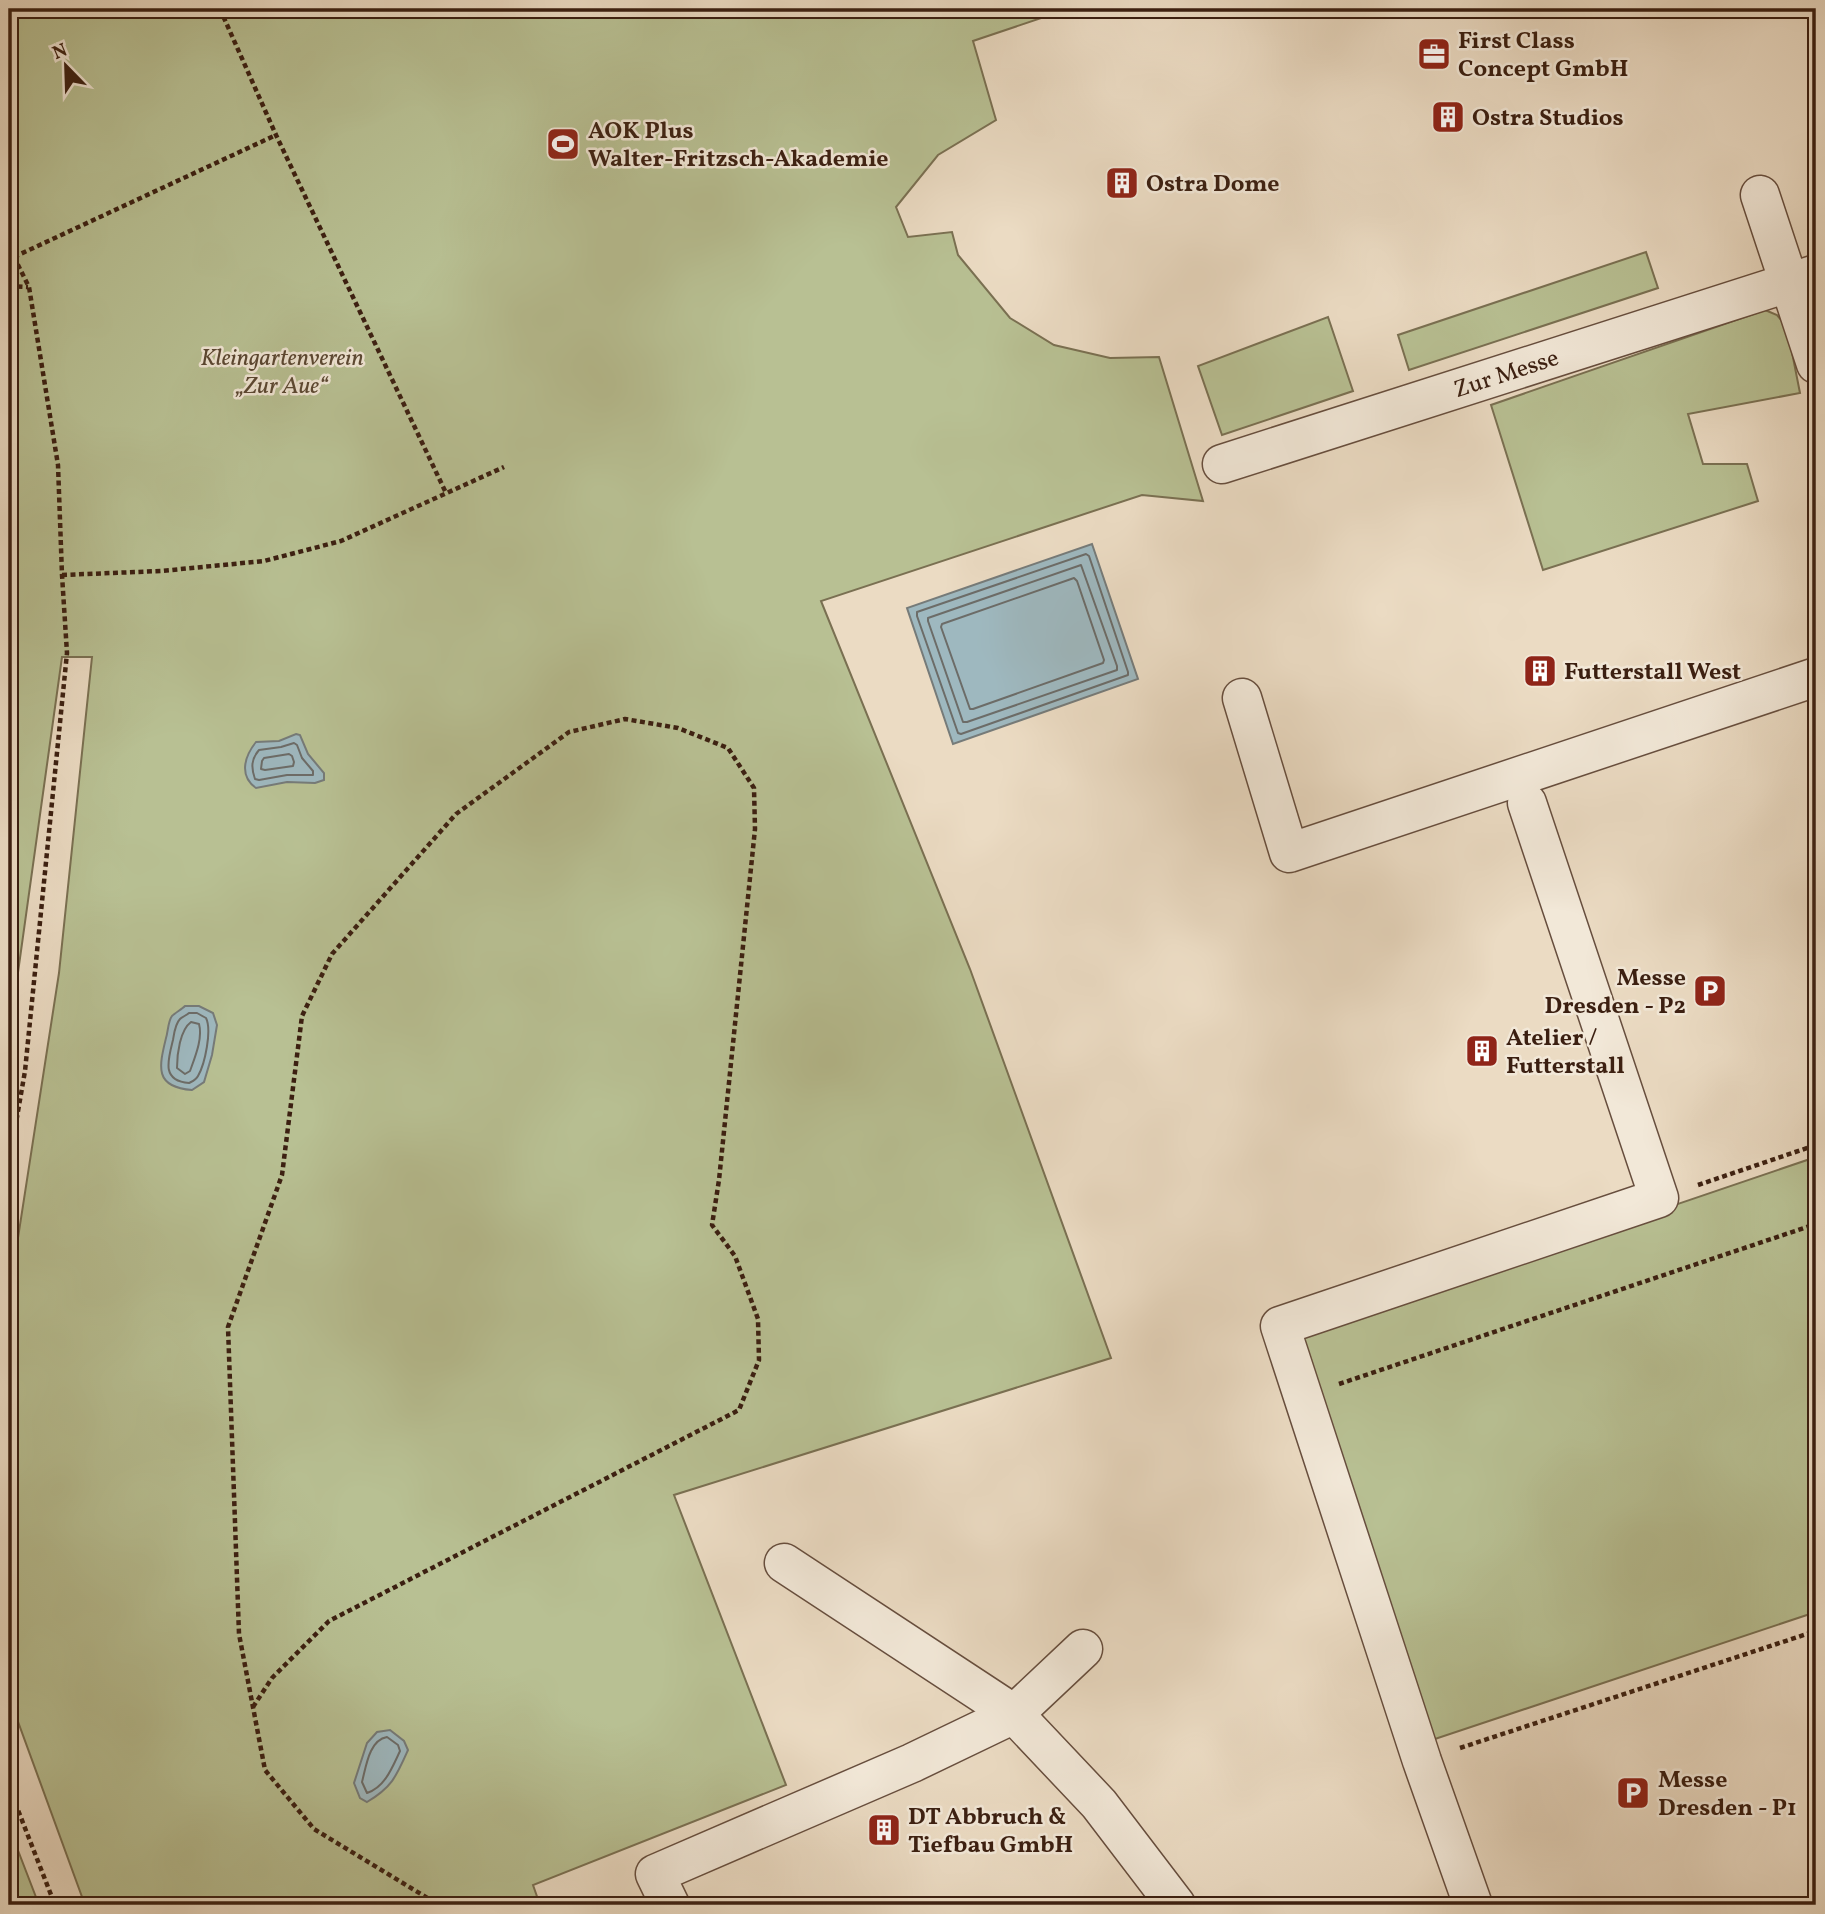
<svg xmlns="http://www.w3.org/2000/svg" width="1825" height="1914" viewBox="0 0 1825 1914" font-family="Vollkorn,serif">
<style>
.green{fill:#b8c093;stroke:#7a7052;stroke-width:2}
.water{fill:#9eb8bf;stroke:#767b79;stroke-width:2}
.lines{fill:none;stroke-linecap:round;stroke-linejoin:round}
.shore{stroke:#6c6c68;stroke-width:2}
.minor-casing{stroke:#674e3e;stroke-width:41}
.path{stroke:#3b1f11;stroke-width:4.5;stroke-dasharray:5 3.5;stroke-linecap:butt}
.minor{stroke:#f2e8d8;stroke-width:38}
.labels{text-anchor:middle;stroke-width:5;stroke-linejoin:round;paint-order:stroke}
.poi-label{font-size:24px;font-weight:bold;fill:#3b1f11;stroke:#f2e8d8;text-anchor:start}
.park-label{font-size:24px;font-style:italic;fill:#5a4732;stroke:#f2e8d8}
.street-label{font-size:24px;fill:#3b1f11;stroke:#f2e8d8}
</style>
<rect width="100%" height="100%" fill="#ebdbc3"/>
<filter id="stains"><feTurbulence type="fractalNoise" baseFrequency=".00286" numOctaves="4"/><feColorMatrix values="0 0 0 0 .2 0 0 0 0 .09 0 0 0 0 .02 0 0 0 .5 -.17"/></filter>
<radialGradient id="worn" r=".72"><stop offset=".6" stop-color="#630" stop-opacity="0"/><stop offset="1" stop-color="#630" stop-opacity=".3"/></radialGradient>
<!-- green -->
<g class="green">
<path d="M9 9H1068L973 41 996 120 938 155 896 207 908 237 952 232 958 255 1010 318 1054 345 1110 358 1159 357 1203 501 1142 495 821 601 970 969 1111 1358 674 1495 786 1785 533 1885 540 1905H85L9 1697V1296L59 973 92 657H62L9 1037Z"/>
<path d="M1646 252 1658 288 1409 370 1398 335Z"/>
<path d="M1765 310 1777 315 1787 327 1800 393 1688 414 1703 464H1747L1758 501 1543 570 1491 405Z"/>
<path d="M1328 317 1353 391 1222 435 1198 366Z"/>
<path d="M1816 1157V1612L1432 1740 1301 1345 1307 1330Z"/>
<path d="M9 1827 39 1905H9Z"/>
</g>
<!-- water -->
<g class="water">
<path d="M1092 544 1138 679 953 744 907 608Z"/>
<path d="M296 734 300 735 308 754 324 773V780L315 783 287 782 256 788C239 776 244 757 256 742L279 741Z"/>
<path d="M185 1006H199L213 1013 217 1025 212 1055 204 1082 192 1090C154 1087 159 1067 166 1038 168 1032 168 1021 172 1016 175 1013 182 1009 185 1006Z"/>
<path d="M390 1730 404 1741 408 1750C396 1777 392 1787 367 1802L360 1798 354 1783 367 1743 377 1732Z"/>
</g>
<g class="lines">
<!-- shore -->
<g class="shore">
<path d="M1086 554 1089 556 1128 672V675L961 734 958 733 917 616V612Z"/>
<path d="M1081 565 1117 666V670L967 722H963L928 621V618Z"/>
<path d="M1074 578 1077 581 1104 660 1103 663 973 709H970L941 627 942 624Z"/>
<path d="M294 743 297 745 302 758 313 771V775H287L259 780 255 779C251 768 251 759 259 750L281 747Z"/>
<path d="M289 754 292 756 294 762 293 766 265 770 261 769 262 761 264 758Z"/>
<path d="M189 1013H197L206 1018C212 1030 205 1064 198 1076 196 1080 193 1081 189 1083 161 1081 168 1060 173 1040 174 1034 175 1024 180 1019 182 1017 187 1015 189 1013Z"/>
<path d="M191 1022 199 1024C203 1038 195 1057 190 1071L185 1074 177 1068C177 1054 180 1030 191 1022Z"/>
<path d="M387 1737 398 1745 400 1751C392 1768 385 1787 367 1793L362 1782C366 1767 369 1740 387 1737Z"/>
</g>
<defs>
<g id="minor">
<path d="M1760 195 1816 364"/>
<path d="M1222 464 1816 274"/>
<path d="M1242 698 1289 853 1816 677"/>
<path d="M784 1563 1014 1714 1099 1804 1176 1905"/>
<path d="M670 1905 655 1874 912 1763 1014 1714 1083 1649"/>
<path d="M1473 1905 1422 1761 1280 1326 1659 1198 1527 803"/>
</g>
</defs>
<!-- minor casing -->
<use href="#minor" class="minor-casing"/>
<!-- path -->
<g class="path">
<path d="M220 9 276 135 446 493"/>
<path d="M9 250 14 257 29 287 58 465 62 575 67 653 25 1071 9 1163"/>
<path d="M14 257 276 135"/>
<path d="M9 286 28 287"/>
<path d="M62 575 161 571 264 561 341 541 504 467"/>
<path d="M1698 1185 1816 1145"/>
<path d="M1339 1384 1816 1224"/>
<path d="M253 1707 272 1678 329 1621 739 1410 759 1360 758 1319 735 1256 712 1225 719 1180 755 829 754 788 728 748 678 728 625 719 569 732 456 814 332 954 302 1016 282 1175 228 1327 239 1634 265 1770 314 1829 439 1905"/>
<path d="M1460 1748 1816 1631"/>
<path d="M9 1787 55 1905"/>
</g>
<!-- minor -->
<use href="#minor" class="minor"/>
</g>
<!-- icons -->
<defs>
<symbol id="office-square" viewBox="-11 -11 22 22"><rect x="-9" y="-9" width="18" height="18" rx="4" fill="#8f2418" stroke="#f2e8d8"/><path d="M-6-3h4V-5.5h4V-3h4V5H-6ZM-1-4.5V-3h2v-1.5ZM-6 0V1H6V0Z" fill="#fff"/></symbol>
<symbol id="building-square" viewBox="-11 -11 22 22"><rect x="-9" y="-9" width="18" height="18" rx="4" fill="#8f2418" stroke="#f2e8d8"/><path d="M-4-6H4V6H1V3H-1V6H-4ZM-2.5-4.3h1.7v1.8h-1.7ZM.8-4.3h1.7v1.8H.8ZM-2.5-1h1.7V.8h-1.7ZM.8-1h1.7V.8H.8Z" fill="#fff"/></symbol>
<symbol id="stadium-square" viewBox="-11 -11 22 22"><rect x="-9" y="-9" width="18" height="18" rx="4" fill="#8f2418" stroke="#f2e8d8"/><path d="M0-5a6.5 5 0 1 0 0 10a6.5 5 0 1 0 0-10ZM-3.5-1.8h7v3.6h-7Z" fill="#fff"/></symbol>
<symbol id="parking-square" viewBox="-11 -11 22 22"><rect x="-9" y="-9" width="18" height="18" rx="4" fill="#8f2418" stroke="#f2e8d8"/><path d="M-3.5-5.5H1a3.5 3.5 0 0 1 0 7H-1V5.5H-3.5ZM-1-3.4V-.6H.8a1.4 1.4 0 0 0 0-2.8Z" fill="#fff"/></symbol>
</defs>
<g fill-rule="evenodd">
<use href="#office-square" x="1415" y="35" width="38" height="38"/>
<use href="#building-square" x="1429" y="98" width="38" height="38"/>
<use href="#stadium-square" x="544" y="125" width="38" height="38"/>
<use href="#building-square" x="1103" y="164" width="38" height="38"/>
<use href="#building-square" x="1521" y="652" width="38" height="38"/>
<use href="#parking-square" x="1691" y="972" width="38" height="38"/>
<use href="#building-square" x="1463" y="1032" width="38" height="38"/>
<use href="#parking-square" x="1614" y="1774" width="38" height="38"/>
<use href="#building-square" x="865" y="1811" width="38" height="38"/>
</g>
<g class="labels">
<!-- poi labels -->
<g class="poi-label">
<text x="1458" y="48">First Class<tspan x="1458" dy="28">Concept GmbH</tspan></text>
<text x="1472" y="125">Ostra Studios</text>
<text x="588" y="138">AOK Plus<tspan x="588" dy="28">Walter-Fritzsch-Akademie</tspan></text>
<text x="1146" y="191">Ostra Dome</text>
<text x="1564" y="679">Futterstall West</text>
<text x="1686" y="985" text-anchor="end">Messe<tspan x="1686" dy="28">Dresden - P2</tspan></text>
<text x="1506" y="1045">Atelier /<tspan x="1506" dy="28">Futterstall</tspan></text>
<text x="1658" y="1787">Messe<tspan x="1658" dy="28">Dresden - P1</tspan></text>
<text x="908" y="1824">DT Abbruch &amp;<tspan x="908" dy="28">Tiefbau GmbH</tspan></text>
</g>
<!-- park labels -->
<g class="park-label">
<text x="282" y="365">Kleingartenverein<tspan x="282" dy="28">„Zur Aue“</tspan></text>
</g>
<!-- street labels -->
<g class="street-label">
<text transform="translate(1506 373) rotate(-18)" y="8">Zur Messe</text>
</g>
</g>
<!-- margin -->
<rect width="1825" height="1914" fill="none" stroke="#ebdbc3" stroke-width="35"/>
<rect x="10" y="10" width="1804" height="1893" fill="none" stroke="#3b1f11" stroke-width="3.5"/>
<rect x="18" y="18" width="1790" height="1879" fill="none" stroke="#3b1f11" stroke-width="2"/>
<!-- north arrow -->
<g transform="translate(66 66) rotate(337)" stroke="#f2e8d8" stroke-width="5" paint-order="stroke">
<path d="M0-5L12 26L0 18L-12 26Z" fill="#3b1f11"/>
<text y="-10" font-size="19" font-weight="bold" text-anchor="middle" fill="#3b1f11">N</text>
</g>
<rect width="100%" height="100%" filter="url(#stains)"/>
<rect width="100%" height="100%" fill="url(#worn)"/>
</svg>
